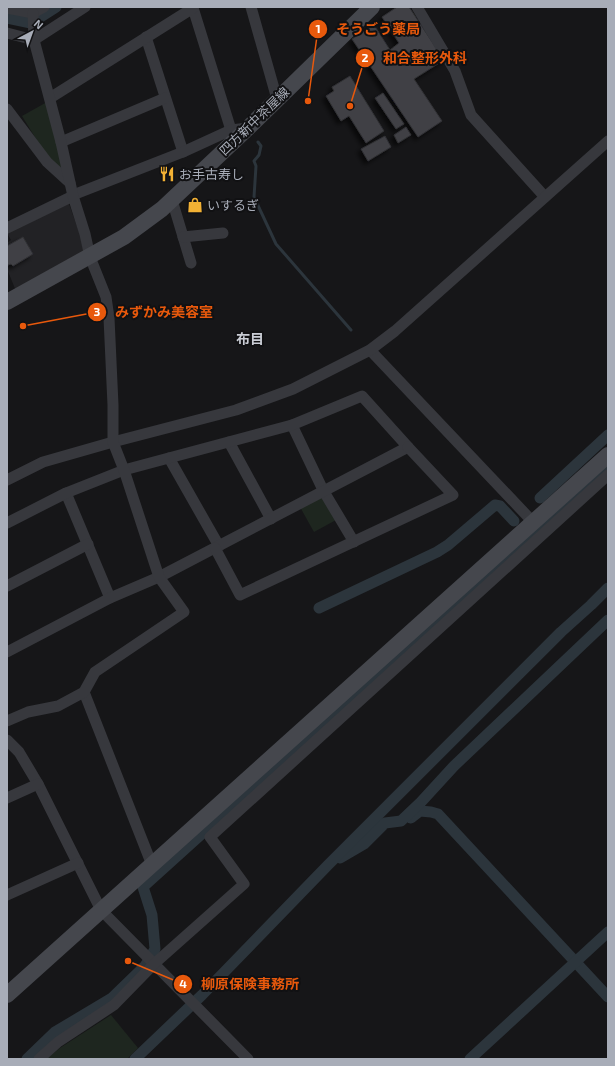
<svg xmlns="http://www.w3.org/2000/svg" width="615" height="1066" viewBox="0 0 615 1066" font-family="'Exo 2','Noto Sans JP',sans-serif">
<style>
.built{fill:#222225}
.green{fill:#1e261f}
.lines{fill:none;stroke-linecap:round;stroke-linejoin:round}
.stream{stroke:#2c353c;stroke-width:3}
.canal{stroke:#2c353c;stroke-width:11}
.building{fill:#404145;stroke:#303034;filter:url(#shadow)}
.street{stroke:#37383d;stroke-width:11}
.secondary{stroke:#45474d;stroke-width:16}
.labels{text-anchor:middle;stroke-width:4;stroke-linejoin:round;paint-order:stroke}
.street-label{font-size:13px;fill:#a8adb8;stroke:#111113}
.poi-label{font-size:13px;fill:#a8adb8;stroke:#111113;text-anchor:start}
.neighbourhood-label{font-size:14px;font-weight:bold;fill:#c9ccd4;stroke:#111113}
.leader{fill:none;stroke:#e8590c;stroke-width:1.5}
.callout-dot{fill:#e8590c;stroke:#111113;stroke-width:1.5}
.mark-label{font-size:12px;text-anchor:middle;font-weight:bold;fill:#fff}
.callout-label{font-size:14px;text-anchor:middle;font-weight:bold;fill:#e8590c;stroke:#111113;stroke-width:4;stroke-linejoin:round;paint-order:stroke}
</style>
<defs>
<filter id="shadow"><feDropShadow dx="-3.5" dy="3.5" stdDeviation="2" flood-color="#0009"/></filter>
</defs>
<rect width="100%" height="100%" fill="#161618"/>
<!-- built -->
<path class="built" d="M69 204 86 251 16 291 7 269V243L11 240 7 233Z"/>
<!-- green -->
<g class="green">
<path d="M47 102 65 175 49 160 22 116Z"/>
<path d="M322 496 336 520 314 532 300 507Z"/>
<path d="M111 1015 138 1048 127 1059H46L60 1048Z"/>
</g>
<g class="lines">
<!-- stream -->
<path class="stream" d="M258 142 261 146 259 155 254 161 256 166 254 197 276 244 351 330"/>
<!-- canal -->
<g class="canal">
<path d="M7 18 31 23 56 7"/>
<path d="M540 498 608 435"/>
<path d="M319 608 437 552 448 545 495 505 500 506 514 521"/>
<path d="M411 818 420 811 431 812 438 814 608 997"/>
<path d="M340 858 364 844 385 823 401 821 421 802 454 766 608 620"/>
<path d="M27 1059 55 1032 112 998 145 966 155 949 152 915 143 887 608 467"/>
<path d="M135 1059 202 995 328 865 561 632 591 605 608 588"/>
<path d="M470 1059 608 932"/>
</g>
</g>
<!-- building -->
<g class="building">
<path d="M397 7H409L444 60 414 79 442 121 418 137 352 39 374 25 390 50 399 43 382 17Z"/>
<path d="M350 76 384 131 366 143 349 116 341 121 326 96 334 91 332 87Z"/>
<path d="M383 93 404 124 396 129 375 98Z"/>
<path d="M406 127 411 135 398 143 394 135Z"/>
<path d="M385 136 391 147 368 161 361 149Z"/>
<path d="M23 237 33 254 13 266 11 264 8 265 7 263V246Z"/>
</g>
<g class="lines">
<!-- street -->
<g class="street">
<path d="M251 7 277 99"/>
<path d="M417 7 455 71 471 115 545 197"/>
<path d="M7 8 33 13 44 7"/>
<path d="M193 8 231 130"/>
<path d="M7 33 34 40 85 7"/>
<path d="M146 37 183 152"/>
<path d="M50 98 193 8 192 7"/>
<path d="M7 109 47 162 70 183"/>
<path d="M61 142 165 98"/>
<path d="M73 195 183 152 231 130 248 128"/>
<path d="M172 200 191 263"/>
<path d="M7 228 73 196"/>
<path d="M183 237 223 233"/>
<path d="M370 350 533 522"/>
<path d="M292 425 323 490 354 542"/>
<path d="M229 442 271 519"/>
<path d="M169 458 219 546"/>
<path d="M7 480 43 462 113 442 236 410 293 389 370 350 395 331 608 141"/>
<path d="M66 493 110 598"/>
<path d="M7 523 66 493 124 470 292 425 362 396 408 447 159 577 110 598 7 652"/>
<path d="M215 548 240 595 453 495 408 447"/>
<path d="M7 586 88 544"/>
<path d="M84 692 152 865"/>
<path d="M7 721 28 712 58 706 84 692 95 672 184 612 159 577 124 470 113 442V405L109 318 106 297 90 257 85 234 73 196 61 142 34 40 33 13"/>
<path d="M7 740 19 752 38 784 101 910 248 1059"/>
<path d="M7 798 38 784"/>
<path d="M7 895 78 863"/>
<path d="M39 1059 58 1042 114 1005 154 964 244 884 210 837 608 475"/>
</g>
<!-- secondary -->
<g class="secondary">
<path d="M7 302 124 237 162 209 248 128 372 7"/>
<path d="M7 995 608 455"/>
</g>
</g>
<!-- icons -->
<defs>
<symbol id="restaurant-bare" viewBox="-9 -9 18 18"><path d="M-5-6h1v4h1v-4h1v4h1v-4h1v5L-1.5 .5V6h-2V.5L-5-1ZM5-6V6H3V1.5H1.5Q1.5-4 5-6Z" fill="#f2b134" stroke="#111113" stroke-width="2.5" paint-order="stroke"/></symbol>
<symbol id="shop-bare" viewBox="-9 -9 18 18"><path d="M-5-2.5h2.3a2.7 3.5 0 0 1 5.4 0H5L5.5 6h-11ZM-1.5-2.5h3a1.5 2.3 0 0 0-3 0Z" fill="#f2b134" stroke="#111113" stroke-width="2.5" paint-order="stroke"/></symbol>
</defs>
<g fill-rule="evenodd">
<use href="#restaurant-bare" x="156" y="163" width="22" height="22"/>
<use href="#shop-bare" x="184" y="194" width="22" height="22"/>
</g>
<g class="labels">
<!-- street labels -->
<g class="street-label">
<text transform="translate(254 121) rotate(-44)" y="5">四方新中茶屋線</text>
</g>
<!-- poi labels -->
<g class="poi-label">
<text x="179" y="179">お手古寿し</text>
<text x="207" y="210">いするぎ</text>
</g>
<!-- neighbourhood labels -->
<g class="neighbourhood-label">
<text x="250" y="344">布目</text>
</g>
</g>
<!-- callouts -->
<path class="leader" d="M308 101L318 29M350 106L365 58M23 326L97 312M128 961L183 984"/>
<g class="callout-dot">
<circle cx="308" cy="101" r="4"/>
<circle cx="350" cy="106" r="4"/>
<circle cx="23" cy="326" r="4"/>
<circle cx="128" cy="961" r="4"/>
<circle cx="318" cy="29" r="10"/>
<circle cx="365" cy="58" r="10"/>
<circle cx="97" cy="312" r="10"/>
<circle cx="183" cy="984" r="10"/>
</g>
<g class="mark-label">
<text x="318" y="33">1</text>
<text x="365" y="62">2</text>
<text x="97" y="316">3</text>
<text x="183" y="988">4</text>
</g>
<g class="callout-label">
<text x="378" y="34">そうごう薬局</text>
<text x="425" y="63">和合整形外科</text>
<text x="164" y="317">みずかみ美容室</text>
<text x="250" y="989">柳原保険事務所</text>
</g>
<!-- border -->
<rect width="615" height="1066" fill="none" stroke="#a8adb8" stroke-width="16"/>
<!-- north arrow -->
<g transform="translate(32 32) rotate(41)" stroke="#111113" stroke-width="3" paint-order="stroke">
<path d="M0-3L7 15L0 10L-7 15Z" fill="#a8adb8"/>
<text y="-6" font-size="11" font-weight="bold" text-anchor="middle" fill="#a8adb8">N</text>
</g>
</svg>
